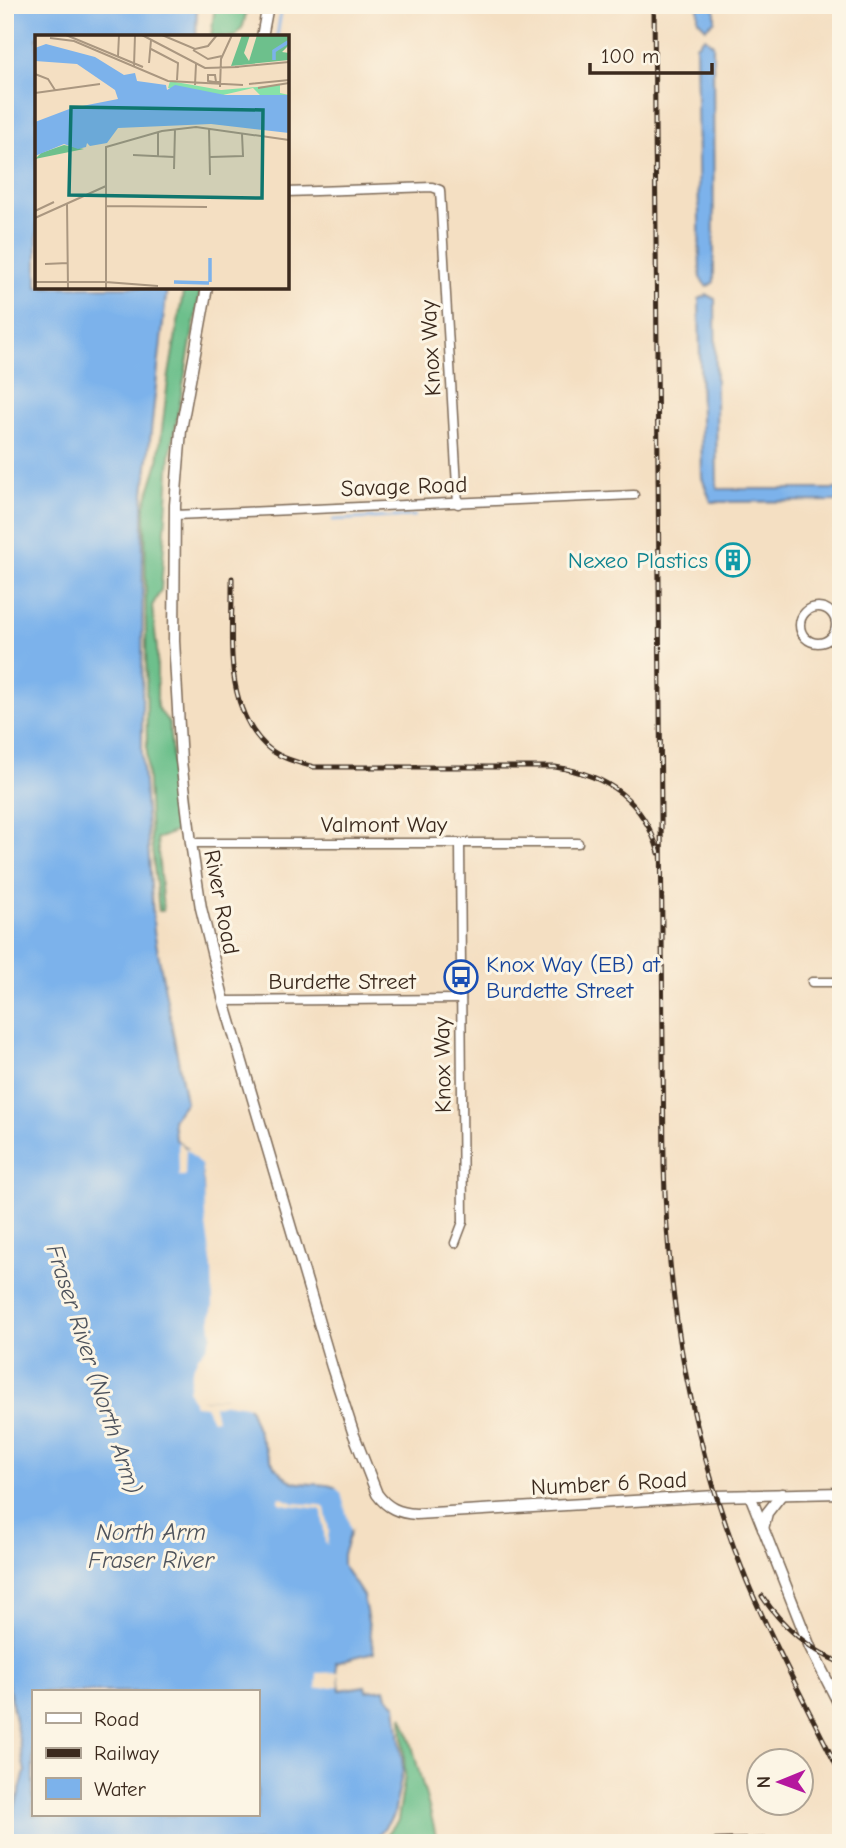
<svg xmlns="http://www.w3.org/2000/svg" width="846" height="1848" viewBox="0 0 846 1848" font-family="'Comic Neue',sans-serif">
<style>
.forest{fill:#6dc08c;stroke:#547555;stroke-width:2}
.water{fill:#7cb2eb;stroke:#5c6e84;stroke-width:2;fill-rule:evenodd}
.pier{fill:#f4dfc2}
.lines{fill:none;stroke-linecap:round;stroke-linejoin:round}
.stream{stroke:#7cb2eb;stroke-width:2.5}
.minor-casing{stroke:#7c6957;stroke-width:11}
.tertiary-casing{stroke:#7c6957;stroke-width:13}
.minor{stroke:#fff;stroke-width:8}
.tertiary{stroke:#fff;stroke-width:10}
.rail-casing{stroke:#3b2a1e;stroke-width:5}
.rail{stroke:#fcf5e5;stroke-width:2.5;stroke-dasharray:8;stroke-linecap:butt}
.labels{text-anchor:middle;stroke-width:6;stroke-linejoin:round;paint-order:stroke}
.street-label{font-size:23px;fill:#3b2a1e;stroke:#fcf5e5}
.culture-label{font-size:23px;fill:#0d838f;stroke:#fcf5e5;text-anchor:end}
.transit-label{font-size:23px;fill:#164399;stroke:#fcf5e5;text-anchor:start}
.water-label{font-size:24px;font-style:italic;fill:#4e535c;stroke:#fcf5e5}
.inset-river{fill:none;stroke:#7cb2eb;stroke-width:3.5}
.inset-road{fill:none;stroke:#aa9780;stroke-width:2}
.view{fill:#0f766e;fill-opacity:0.15;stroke:#0f766e;stroke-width:3.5}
.inset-edge{fill:none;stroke:#3b2a1e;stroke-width:3.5}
</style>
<rect width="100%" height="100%" fill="#fcf5e5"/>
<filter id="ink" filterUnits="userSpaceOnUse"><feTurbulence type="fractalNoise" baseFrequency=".0143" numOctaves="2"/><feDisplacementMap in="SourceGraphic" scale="14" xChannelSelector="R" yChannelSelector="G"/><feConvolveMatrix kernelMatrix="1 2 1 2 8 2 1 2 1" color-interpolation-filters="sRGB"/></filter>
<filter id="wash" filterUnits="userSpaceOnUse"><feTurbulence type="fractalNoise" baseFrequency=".00686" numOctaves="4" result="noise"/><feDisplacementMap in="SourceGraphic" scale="28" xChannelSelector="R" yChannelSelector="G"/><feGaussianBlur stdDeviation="1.57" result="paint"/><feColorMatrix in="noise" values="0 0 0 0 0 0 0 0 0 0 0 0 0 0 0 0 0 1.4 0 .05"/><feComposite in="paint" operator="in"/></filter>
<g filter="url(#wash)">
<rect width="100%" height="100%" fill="#f4dfc2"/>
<!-- forest -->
<g class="forest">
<path d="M215 5H248L243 26 235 37H211Z"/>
<path d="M184 287H201L170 456 161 590 152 606 157 649V707L169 723 179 830 157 839 163 911H159L151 838 147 764 145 505 158 462 168 381Z"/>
<path d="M402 1716C410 1733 413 1750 418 1768 425 1794 433 1817 437 1843H381L398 1820 405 1776Z"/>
</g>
<!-- water -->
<g class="water">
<path d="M5 5H197L196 37H37V287H167L143 503 142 753 154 931 186 1102 173 1119 175 1139 196 1155 202 1164 217 1306 212 1340 194 1379 199 1401 225 1398 248 1405C258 1429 270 1480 300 1483 316 1485 329 1482 343 1491L353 1525 343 1554V1565L363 1596 374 1652 336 1662 340 1690 365 1686 366 1691 385 1689 387 1697 396 1705 403 1769 394 1814 373 1843H11L8 1833 25 1772 5 1668ZM33 1692H257V1815H33Z"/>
<path d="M698 5H715V20L706 28 698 20Z"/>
<path d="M705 37 713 44 714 282 707 287 700 278 696 45Z"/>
<path d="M707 295 715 299 717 489H841V501L711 502 702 478 699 299Z"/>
</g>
<!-- pier -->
<g class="pier">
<path d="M178 1141 185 1148 192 1149 201 1157 207 1171 217 1263 219 1306 214 1341 198 1380V1388L202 1400 235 1396 251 1405 246 1406 227 1403 214 1406 217 1419 212 1420 205 1406 195 1405 188 1391 192 1370 199 1355 207 1347 212 1335 210 1322 213 1305 212 1268 205 1217 204 1184 201 1165 186 1149 185 1176H179Z"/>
<path d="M339 1484 347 1493 356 1524 351 1531 341 1493 335 1487Z"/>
<path d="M280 1497 294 1503 320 1505 325 1508 329 1531 327 1545 325 1542 322 1511 319 1509 282 1504 278 1501Z"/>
<path d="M338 1672 339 1686 316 1689 317 1673Z"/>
</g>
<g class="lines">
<!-- stream -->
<g class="stream">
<path d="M277 37 282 5"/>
<path d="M333 520 415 516"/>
</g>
</g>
</g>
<g filter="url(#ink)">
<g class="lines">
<defs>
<g id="minor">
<path d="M287 192 432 187 440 190 458 504"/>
<path d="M175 515 634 495"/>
<circle cx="818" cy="625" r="18"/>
<path d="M191 843H578"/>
<path d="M812 982H841"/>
<path d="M224 1001 461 999"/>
<path d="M455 1243 463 1222 460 843"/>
</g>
<g id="tertiary">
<path d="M262 37 268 5"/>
<path d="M207 287 181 430 175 505 174 641 181 761 191 843 201 908 224 1001 332 1367 354 1435 377 1494C387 1508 399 1513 416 1514L716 1496 841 1493"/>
<path d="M750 1495 810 1647 841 1708"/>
<path d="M763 1529 767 1513 782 1494"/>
</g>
</defs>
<!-- minor casing -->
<use href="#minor" class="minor-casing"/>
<!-- tertiary casing -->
<use href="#tertiary" class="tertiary-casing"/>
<!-- minor -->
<use href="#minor" class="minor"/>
<!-- tertiary -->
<use href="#tertiary" class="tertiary"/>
<defs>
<g id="rail">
<path d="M654 5 664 1166C668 1310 692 1445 746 1579 774 1646 809 1710 841 1775"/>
<path d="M232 578C233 633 222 703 265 745 278 758 297 762 314 767H555C608 775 643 800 659 853"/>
<path d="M762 1596C782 1626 808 1649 841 1663"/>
<path d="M607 1843 777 1839 801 1843"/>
</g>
</defs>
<!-- rail casing -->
<use href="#rail" class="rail-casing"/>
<!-- rail -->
<use href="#rail" class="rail"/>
</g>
</g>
<!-- icons -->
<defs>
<symbol id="building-ring" viewBox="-11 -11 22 22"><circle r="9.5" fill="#fcf5e5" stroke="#0f9aa8" stroke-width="1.5"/><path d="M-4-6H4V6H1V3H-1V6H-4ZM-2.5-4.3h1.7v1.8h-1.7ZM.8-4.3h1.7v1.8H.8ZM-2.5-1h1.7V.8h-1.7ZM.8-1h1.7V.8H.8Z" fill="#0f9aa8"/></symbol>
<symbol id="bus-ring" viewBox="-11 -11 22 22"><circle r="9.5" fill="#fcf5e5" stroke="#1a4fb4" stroke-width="1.5"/><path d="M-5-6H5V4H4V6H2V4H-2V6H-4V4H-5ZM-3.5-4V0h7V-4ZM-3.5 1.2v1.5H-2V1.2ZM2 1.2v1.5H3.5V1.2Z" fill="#1a4fb4"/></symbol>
</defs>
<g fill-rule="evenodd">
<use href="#building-ring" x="714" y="541" width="38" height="38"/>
<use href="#bus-ring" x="442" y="958" width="38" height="38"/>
</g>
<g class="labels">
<!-- street labels -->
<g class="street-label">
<text transform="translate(430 348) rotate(-93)" y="8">Knox Way</text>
<text transform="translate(404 486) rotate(-2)" y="8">Savage Road</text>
<text x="384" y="832">Valmont Way</text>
<text transform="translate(222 902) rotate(79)" y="8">River Road</text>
<text x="342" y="989">Burdette Street</text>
<text transform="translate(442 1065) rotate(-91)" y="8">Knox Way</text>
<text transform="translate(609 1483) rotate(-3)" y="8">Number 6 Road</text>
</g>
<!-- culture labels -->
<g class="culture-label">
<text x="708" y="568">Nexeo Plastics</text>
</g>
<!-- transit labels -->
<g class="transit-label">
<text x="486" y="972">Knox Way (EB) at<tspan x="486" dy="26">Burdette Street</tspan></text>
</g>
<!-- water labels -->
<g class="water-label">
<text transform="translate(94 1369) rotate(72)" y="8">Fraser River (North Arm)</text>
<text x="151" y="1540">North Arm<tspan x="151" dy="28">Fraser River</tspan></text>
</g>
</g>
<!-- overview -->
<g transform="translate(35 35)">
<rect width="254" height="254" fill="#f4dfc2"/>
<path d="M135 46 186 55 245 50V58L254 60H225L218 53 188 60 133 53Z" fill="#87e2a8"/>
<path d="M207 0H215L209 18 214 26 222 0H254V10L247 17 254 18V25L196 31ZM29 110 49 114 0 124 6 118Z" fill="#6dc08c"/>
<path d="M11 9 60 22 89 40 100 38 102 46 131 50 132 55 140 50 190 60H254V98L176 89 83 93 72 108 55 111 52 108 51 112 43 114 29 109 0 121V87L37 73 83 64 80 55 42 29 0 26V13Z" fill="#7cb2eb"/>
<path class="inset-river" d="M239 25V16L253 7M175 223V247M139 247 174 248"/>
<path class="inset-road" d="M31 0 108 32M107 0 170 33 204 32M127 0 160 14 173 11 182 0M15 3 39 6 133 46 208 50M116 14 143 28 142 45M158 15 173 24 187 21M83 21 84 0M114 28 116 5M99 31 100 0M200 32 254 27M0 39 13 44 20 55M181 47 180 40H173V46L179 47H185M214 49 254 45M160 50 161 29M185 52 186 24 197 0M223 53 254 48M0 58 65 49M174 93 175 140M98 120 139 122M123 121V97M175 122 208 121 207 99M139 134 140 94M32 168 33 254M71 171 172 172M0 176 19 167M0 183 71 151M10 229 33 228M0 247H71V254M123 251 71 247V112L127 96 161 92 254 105"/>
<path class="view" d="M36 72 228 75 227 163 34 160Z"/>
<rect width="254" height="254" class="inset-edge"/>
</g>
<!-- margin -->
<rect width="846" height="1848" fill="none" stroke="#fcf5e5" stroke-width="28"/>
<!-- legend -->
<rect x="32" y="1690" width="228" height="126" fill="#fcf5e5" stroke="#afa495" stroke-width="2"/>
<rect x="46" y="1713" width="35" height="10" fill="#ffffff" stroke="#afa495" stroke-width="2"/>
<text x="94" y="1726" font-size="21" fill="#3b2a1e">Road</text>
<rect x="46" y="1748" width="35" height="10" fill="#3b2a1e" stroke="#afa495" stroke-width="2"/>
<text x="94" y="1760" font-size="21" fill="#3b2a1e">Railway</text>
<rect x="46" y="1778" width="35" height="21" fill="#7cb2eb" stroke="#afa495" stroke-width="2"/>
<text x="94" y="1796" font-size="21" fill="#3b2a1e">Water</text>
<!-- north arrow -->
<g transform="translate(780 1782) rotate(269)"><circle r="33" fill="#fcf5e5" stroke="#afa495" stroke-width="2"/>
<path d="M0-5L12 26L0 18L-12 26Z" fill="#b5179e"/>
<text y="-10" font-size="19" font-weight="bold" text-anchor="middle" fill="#3b2a1e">N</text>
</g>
<!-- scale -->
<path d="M590 63v10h122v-10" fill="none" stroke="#3b2a1e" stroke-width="3.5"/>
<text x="601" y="63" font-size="21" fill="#3b2a1e" stroke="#fcf5e5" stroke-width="5" paint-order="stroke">100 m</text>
</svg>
